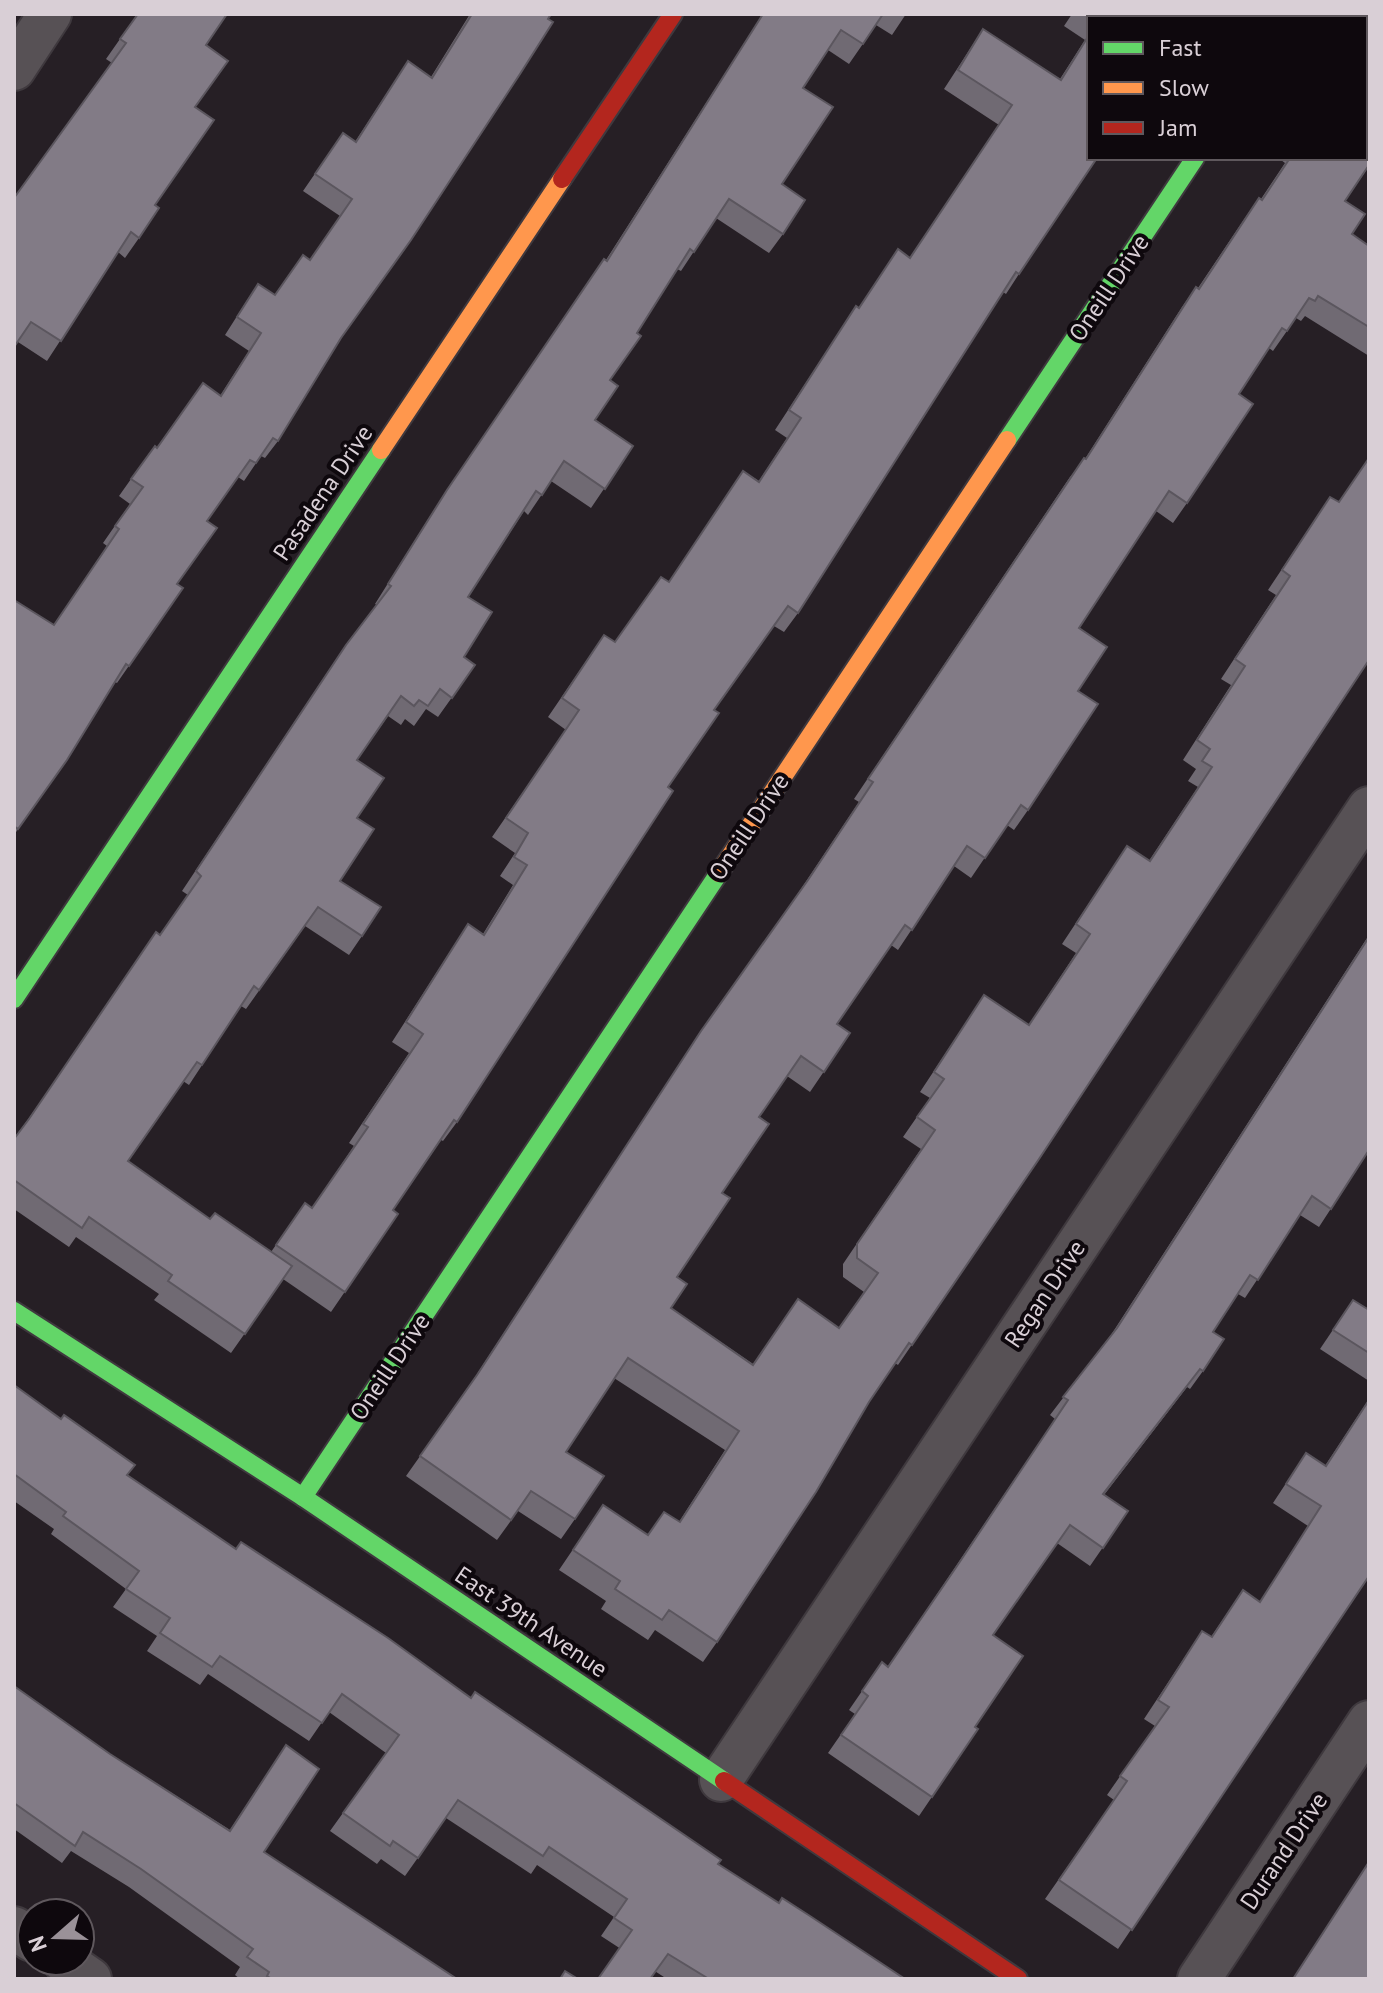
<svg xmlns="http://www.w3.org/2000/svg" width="1383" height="1993" viewBox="0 0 1383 1993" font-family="'PT Sans',sans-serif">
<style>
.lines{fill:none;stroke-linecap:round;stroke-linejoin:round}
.street-casing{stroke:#3f393e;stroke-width:46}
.fast-casing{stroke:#3f393e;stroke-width:22}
.slow-casing{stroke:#3f393e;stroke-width:22}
.jam-casing{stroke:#3f393e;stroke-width:22}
.street{stroke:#575155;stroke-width:42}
.fast{stroke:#63d668;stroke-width:18}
.slow{stroke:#ff974d;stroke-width:18}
.jam{stroke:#b3261e;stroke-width:18}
.wall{fill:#706a73}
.shaded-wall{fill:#5b565e}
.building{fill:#827b86;stroke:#5b565e;stroke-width:2}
.labels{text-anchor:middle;stroke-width:8;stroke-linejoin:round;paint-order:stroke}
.street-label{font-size:24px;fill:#d9cfd6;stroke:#0e080d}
</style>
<rect width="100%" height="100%" fill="#261f25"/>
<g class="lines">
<defs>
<g id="street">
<path d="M1289 18 1291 14"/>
<path d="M14 69 50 14"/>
<path d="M721 1780 1369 808"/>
<path d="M14 1928 32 1940"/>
<path d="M64 1961 90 1979"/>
<path d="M1199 1979 1369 1722"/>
</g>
<g id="fast">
<path d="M1007 440 1195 158"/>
<path d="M14 999 381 450"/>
<path d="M14 1311 303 1497 724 1781"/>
<path d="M303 1497 719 873"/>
</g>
<g id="slow">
<path d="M381 450 562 179"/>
<path d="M719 873 1007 440"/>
</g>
<g id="jam">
<path d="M562 179 673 14"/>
<path d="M724 1781 1018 1979"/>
</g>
</defs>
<!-- street casing -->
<use href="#street" class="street-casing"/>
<!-- fast casing -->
<use href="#fast" class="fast-casing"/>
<!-- slow casing -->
<use href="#slow" class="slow-casing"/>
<!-- jam casing -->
<use href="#jam" class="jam-casing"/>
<!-- street -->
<use href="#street" class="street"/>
<!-- fast -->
<use href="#fast" class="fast"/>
<!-- slow -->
<use href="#slow" class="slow"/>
<!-- jam -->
<use href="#jam" class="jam"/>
</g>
<!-- wall -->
<g class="wall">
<path d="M470 14H551L339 340 278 441 265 458 261 456 244 481 238 477 207 521 177 584 183 588 117 683 115 682 67 760 14 835V600L54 625 107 546 103 543 130 504 119 496 131 479 157 448 220 396 249 351 225 335 246 302 258 284 275 295 310 260 340 216 303 191 343 133 355 142 408 61 431 77Z"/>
<path d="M763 14H906L892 35 876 25 849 64 828 50 803 88 782 184 783 234 769 253 716 218 681 271 677 269 637 333 610 380 595 420 633 446 591 508 551 481 528 515 524 511 468 597 464 657 475 665 438 717 426 709 414 726 405 719 401 725 388 716 357 760V818L340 881 362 936 349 955 305 926 246 1009 241 1006 189 1085 183 1081 128 1161 210 1219 271 1252 305 1203 312 1208 354 1146 349 1143 409 1053 392 1042 455 944 468 924 483 934 513 885 500 876 515 853 492 837 566 730 548 717 604 635 615 642 669 582 743 471 759 481 787 438 775 430 843 326 856 306 859 308 898 249 910 258 999 125 944 89 983 29 1060 79 1085 40 1064 26 1072 14H1194L1191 18H1089V158L1019 274 1006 294 1003 292 798 613 784 632 774 626 714 710 668 787 457 1122 443 1141 441 1140 393 1210 398 1214 331 1312 283 1279 231 1353 154 1300 159 1294 76 1237 69 1247 14 1209V1139L188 895 182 891 333 664 377 605 375 604 434 510 591 278 606 260Z"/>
<path d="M1369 28V166L1345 201 1352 234 1369 246V356L1305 316 1301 321 1296 318 1273 351 1269 348 1239 394 1187 503 1173 523 1156 511 1079 628 1078 691 1028 810 1014 830 1007 825 971 878 954 866 898 950 891 945 837 1024 850 1033 810 1092 787 1076 759 1117 722 1193 677 1277 671 1308 753 1364 839 1328 864 1292 843 1277V1264L921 1149 903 1137 930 1098 920 1092 984 995 1029 1025 1076 953 1062 944 1127 846 1149 861 1198 787 1188 781 1196 769 1183 760 1231 685 1221 679 1276 595 1268 590 1330 497 1039 1159 898 1365 895 1363 869 1402 717 1642 703 1662 655 1630 648 1640 601 1609 606 1601 559 1570 603 1505 648 1535 679 1522 725 1450 614 1378 566 1452 575 1519 561 1539 518 1511 497 1540 406 1476 464 1394 688 1051 795 898 859 802 854 799 1070 477 1085 459 1182 307 1196 287 1198 288 1245 218 1259 198 1261 199 1285 163 1281 160 1283 158H1365V34Z"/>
<path d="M120 39 206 45 195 107 155 205 139 238 125 258 118 252 47 361 18 342 112 63 106 59Z"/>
<path d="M1369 935V1150L1319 1227 1300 1215 1245 1298 1238 1294 1213 1332 1203 1371 1190 1389 1187 1387 1104 1495 1128 1511 1090 1566 1057 1543 993 1635 975 1727 978 1729 919 1816 828 1753 855 1714 849 1710 882 1662 888 1667 944 1584 1055 1419 1050 1415 1111 1335Z"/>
<path d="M1353 1300 1369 1310V1381L1320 1349Z"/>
<path d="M14 1385 127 1475 236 1549 471 1698 718 1864 779 1903 905 1979H667L601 1936 614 1917 537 1865 531 1874 446 1818 405 1876 381 1859 377 1864 330 1831 386 1753 329 1712 309 1741 208 1674 200 1685 147 1651 157 1636 113 1607 126 1589 51 1534 54 1529 14 1501Z"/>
<path d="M1369 1399V1576L1118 1949 1045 1899 1114 1800 1107 1795 1155 1726 1144 1719 1202 1631 1211 1637 1243 1590 1260 1602 1308 1526 1273 1503 1306 1453 1325 1466Z"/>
<path d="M14 1686 110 1754 230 1830 286 1745 264 1852 457 1979H240L235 1975 240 1967 129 1887 71 1851 62 1863 14 1829Z"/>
</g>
<!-- shaded-wall -->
<path class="shaded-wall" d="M1200 1369 1187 1387 1090 1513 1103 1494Z"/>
<!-- building -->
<g class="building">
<path d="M138 14H227L206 45 228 61 195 107 214 120 155 205 159 208 139 238 131 232 61 341 31 322 14 347V198L126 43 120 39Z"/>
<path d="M472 14H551L548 19 553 22 520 74 411 240 341 338 278 441 273 438 256 463 250 460 207 521 217 528 177 584 183 588 129 666 126 664 67 760 18 829 14 826V600L54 625 119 529 115 526 143 487 131 479 155 446 157 448 203 383 221 396 261 333 237 317 258 284 275 295 303 255 310 260 352 199 315 174 343 133 356 142 408 61 432 78Z"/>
<path d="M763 14H883L863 44 841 30 803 88 833 107 782 184 805 200 783 234 729 199 694 252 690 249 637 333 641 336 610 380 618 386 595 420 633 446 605 489 564 461 542 495 536 491 468 597 492 612 464 657 475 665 452 698 440 689 428 706 419 700 414 706 401 696 357 760 384 778 357 818 374 829 340 881 381 907 362 936 318 907 259 990 254 986 202 1065 197 1062 128 1161 210 1219 215 1213 292 1266 245 1334 168 1281 172 1275 89 1217 82 1228 14 1180V1139L29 1119 156 932 160 935 201 876 196 871 346 645 391 586 388 584 447 490 604 259 607 261Z"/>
<path d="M1089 14H1194L1191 18H1095Z"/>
<path d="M983 29 1061 80 1089 35V158H1097L1019 274 1016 272 798 613 788 606 714 710 719 713 668 787 673 791 457 1122 454 1120 393 1210 398 1214 345 1292 276 1245 305 1203 312 1208 368 1127 363 1124 423 1034 406 1022 468 924 484 935 527 865 514 857 528 833 506 818 579 710 562 698 604 635 615 642 661 577 669 582 743 471 759 482 801 418 789 410 856 306 859 308 898 249 910 258 1012 105 958 70Z"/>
<path d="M1369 29V165L1345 201 1365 214 1352 234 1369 246V327L1318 296 1315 301 1309 298 1287 331 1282 328 1239 394 1253 404 1187 503 1169 491 1079 628 1107 647 1078 691 1098 704 1028 810 1021 805 985 858 967 846 912 930 905 925 837 1024 850 1033 824 1072 801 1056 759 1117 769 1124 722 1193 730 1198 677 1277 687 1284 671 1308 753 1365 798 1299 839 1328 878 1273 857 1258V1244L935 1130 917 1117 944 1079 934 1072 984 995 1029 1025 1090 934 1076 924 1127 846 1150 861 1212 767 1202 761 1210 749 1197 740 1245 666 1235 659 1290 576 1282 570 1330 497 1339 502 1369 458V660L1039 1159 912 1345 909 1343 869 1402 816 1492 717 1642 669 1610 662 1620 615 1589 620 1581 573 1550 603 1505 648 1535 664 1512 680 1522 739 1431 628 1358 566 1452 604 1476 575 1519 531 1491 511 1520 420 1456 477 1375 701 1031 808 880 873 782 868 779 1084 458 1086 459 1196 287 1199 289 1259 198 1262 200 1290 158H1365V35Z"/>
<path d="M1369 937V1150L1331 1209 1312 1196 1258 1280 1250 1275 1213 1332 1224 1339 1203 1371 1200 1369 1103 1494 1128 1511 1103 1548 1070 1525 993 1635 1023 1656 975 1727 978 1729 932 1797 841 1735 868 1696 862 1691 882 1662 888 1667 957 1566 1068 1400 1063 1397 1117 1328Z"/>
<path d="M1353 1300 1369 1310V1353L1333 1330Z"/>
<path d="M14 1385 61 1419 64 1415 135 1465 127 1475 236 1549 241 1542 388 1638 471 1698 475 1692 721 1860 718 1864 779 1903 782 1898 810 1916 905 1979H709L668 1954 650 1979H598L632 1930 614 1918 627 1899 549 1847 543 1856 458 1800 418 1858 393 1841 390 1846 343 1813 399 1735 342 1694 322 1723 220 1656 212 1667 160 1633 170 1618 126 1589 139 1571 63 1516 66 1512 14 1474Z"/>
<path d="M1369 1400V1576L1132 1930 1059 1880 1127 1781 1120 1776 1169 1707 1158 1700 1202 1631 1212 1637 1243 1590 1260 1602 1321 1506 1286 1484 1306 1453 1326 1466Z"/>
<path d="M14 1686 110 1754 230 1831 286 1745 319 1769 264 1852 457 1979H272L267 1976 269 1972 247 1957 253 1949 141 1869 83 1832 75 1846 14 1803Z"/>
<path d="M1369 1862V1979H1293Z"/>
<path d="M565 1971 578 1979H560Z"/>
</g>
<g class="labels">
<!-- street labels -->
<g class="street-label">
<text transform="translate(1109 288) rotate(-56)" y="8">Oneill Drive</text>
<text transform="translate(323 493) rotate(-56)" y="8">Pasadena Drive</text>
<text transform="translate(749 827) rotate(-56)" y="8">Oneill Drive</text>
<text transform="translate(1045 1294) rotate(-56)" y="8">Regan Drive</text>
<text transform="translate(390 1367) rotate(-56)" y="8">Oneill Drive</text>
<text transform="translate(531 1622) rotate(34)" y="8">East 39th Avenue</text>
<text transform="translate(1284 1851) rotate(-56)" y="8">Durand Drive</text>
</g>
</g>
<!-- border -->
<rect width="1383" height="1993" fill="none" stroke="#d9cfd6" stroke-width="32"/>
<!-- legend -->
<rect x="1087" y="16" width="280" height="144" fill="#0e080d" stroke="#5f585d" stroke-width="2"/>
<rect x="1103" y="42" width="40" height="12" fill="#63d668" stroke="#5f585d" stroke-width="2"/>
<text x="1159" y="56" font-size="24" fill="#d9cfd6">Fast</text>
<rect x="1103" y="82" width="40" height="12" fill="#ff974d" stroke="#5f585d" stroke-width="2"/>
<text x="1159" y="96" font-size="24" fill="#d9cfd6">Slow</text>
<rect x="1103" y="122" width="40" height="12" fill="#b3261e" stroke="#5f585d" stroke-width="2"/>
<text x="1159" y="136" font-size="24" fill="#d9cfd6">Jam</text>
<!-- north arrow -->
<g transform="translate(56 1937) rotate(250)"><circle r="38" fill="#0e080d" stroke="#5f585d" stroke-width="2"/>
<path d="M0-6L14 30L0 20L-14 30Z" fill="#9a9198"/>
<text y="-12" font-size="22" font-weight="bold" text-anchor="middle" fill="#d9cfd6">N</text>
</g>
</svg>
